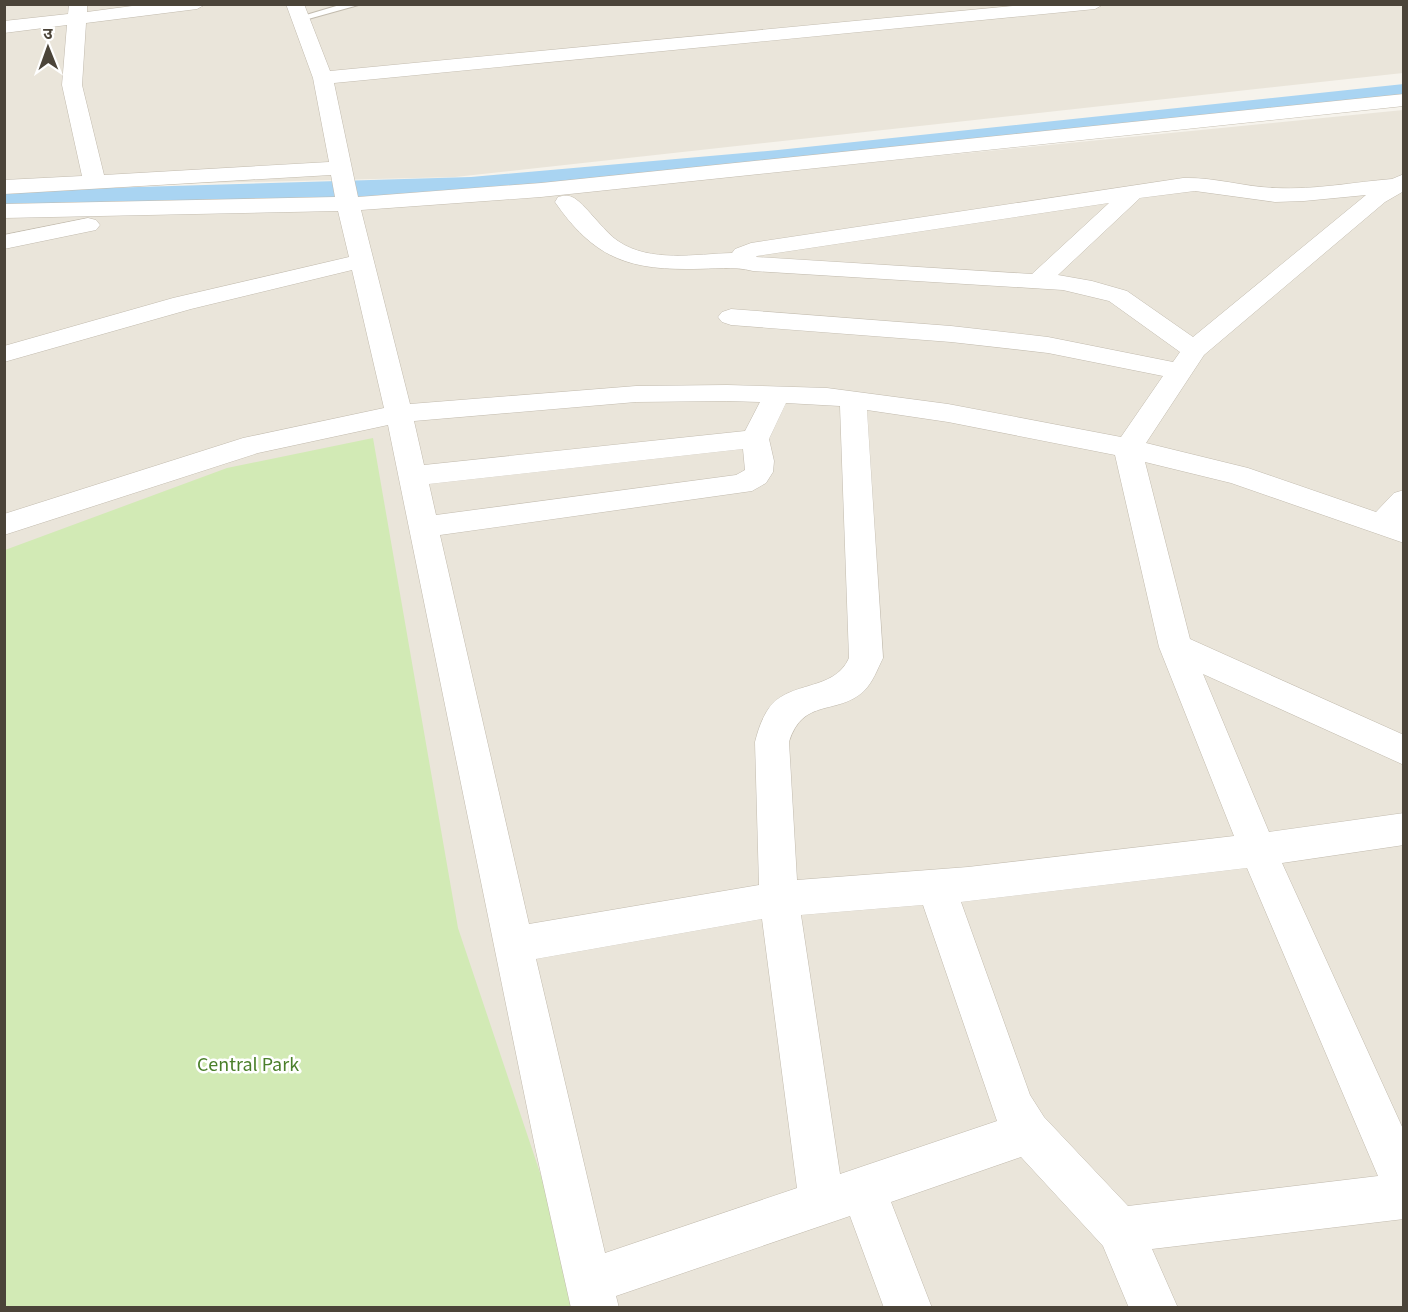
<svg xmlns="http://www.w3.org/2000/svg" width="1408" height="1312" viewBox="0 0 1408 1312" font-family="'Source Sans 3','Noto Sans Devanagari',sans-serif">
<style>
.residential{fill:#eae5da}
.green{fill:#d2eab5}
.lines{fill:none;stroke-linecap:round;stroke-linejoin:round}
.canal{fill:#a9d4f2;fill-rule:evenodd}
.lane-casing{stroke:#c2bbae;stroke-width:2}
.street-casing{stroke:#c2bbae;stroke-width:1}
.lane{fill:#fff;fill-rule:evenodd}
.street{fill:#fff;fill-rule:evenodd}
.labels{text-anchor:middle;stroke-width:5;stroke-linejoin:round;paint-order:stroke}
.near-park-label{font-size:20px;fill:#4a7f2a;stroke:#fff}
</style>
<rect width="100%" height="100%" fill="#f6f3ec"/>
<!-- residential -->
<g class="residential">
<path d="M4 5H1403V73L455 177 5 188Z"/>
<path d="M1403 110V1307H5L4 200 846 165Z"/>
</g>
<!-- green -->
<path class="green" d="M373 438 458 928 585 1307 5 1308V550L227 468Z"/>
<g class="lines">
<!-- canal -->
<path class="canal" d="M1404 84V100L778 166 471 193 4 209V191L471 177 778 150Z"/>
<defs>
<path id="lane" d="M343 4H362L301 21 296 18Z"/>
<g id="street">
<path d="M69 4H87V12L147 4H206L197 9 86 23 82 85 104 175 329 162 313 78 286 4H304L330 71 1033 4H1104L1095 9 334 83 358 197 541 183 1404 94V106L541 197 361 210 410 404 636 386 727 385 827 388 948 404 1121 437 1163 376 1048 353 951 342 731 325 722 322 718 317 722 312 731 309 951 326 1048 337 1173 362 1180 352 1109 301 1063 290 753 271C733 266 714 269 693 269 627 270 593 257 555 202L558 197C563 196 567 195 572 197 583 201 604 232 618 241 650 263 696 254 732 253L735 249 751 243 1183 178C1215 177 1244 187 1276 188 1315 190 1354 182 1392 179L1404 174V191L1385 202 1204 355 1146 443 1248 468 1376 512 1394 493 1404 490V543L1231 483 1145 462 1190 639 1404 735V765L1203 674 1269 832 1404 813V845L1282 863 1404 1131V1219L1152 1249 1178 1308H1129L1103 1246 1021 1157 891 1202 932 1308H884L850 1216 616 1296 619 1308H571L535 1147 388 425 258 453 4 535V514L243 438 384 408 352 270 191 309 4 362V346L173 298 349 257 338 211 4 218V204L335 197 331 175 4 194V180L82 176 62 85 67 25 4 33V21L68 14ZM1195 191 1275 202 1304 201 1366 195 1193 337 1127 291 1092 281 1058 275 1140 198ZM1109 203 1032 274 756 257 757 256ZM727 401 760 402 745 431 424 465 414 421 636 402ZM786 403 840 406 849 658C834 692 789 680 769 708 762 718 758 730 755 742L759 885 529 924 440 535 752 491 766 483 773 472 774 461 769 439ZM867 410 948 422 1115 455 1159 647 1234 836 968 867 797 880 789 742C803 697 837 716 864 691 873 682 877 670 883 658ZM743 449 745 470 736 475 436 515 429 484ZM1247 868 1378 1176 1128 1206 1044 1117 1030 1095 961 902ZM923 905 997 1121 840 1174 801 915ZM762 919 797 1188 605 1253 536 959Z"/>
<path d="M88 218 96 220 100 225 96 230 4 249V235Z"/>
</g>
</defs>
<!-- lane casing -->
<use href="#lane" class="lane-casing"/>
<!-- street casing -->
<use href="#street" class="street-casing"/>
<!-- lane -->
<use href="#lane" class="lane"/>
<!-- street -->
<use href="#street" class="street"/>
</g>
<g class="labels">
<!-- near-park labels -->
<g class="near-park-label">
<text x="248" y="1071">Central Park</text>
</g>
</g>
<!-- border -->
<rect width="1408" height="1312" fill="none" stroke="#4b4439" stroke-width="12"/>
<!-- north arrow -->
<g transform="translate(48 48) rotate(359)" stroke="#ffffff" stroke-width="4.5" paint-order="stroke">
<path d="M0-4.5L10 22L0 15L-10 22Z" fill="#4b4439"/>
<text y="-9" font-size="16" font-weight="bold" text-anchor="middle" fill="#4b4439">उ</text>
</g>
</svg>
